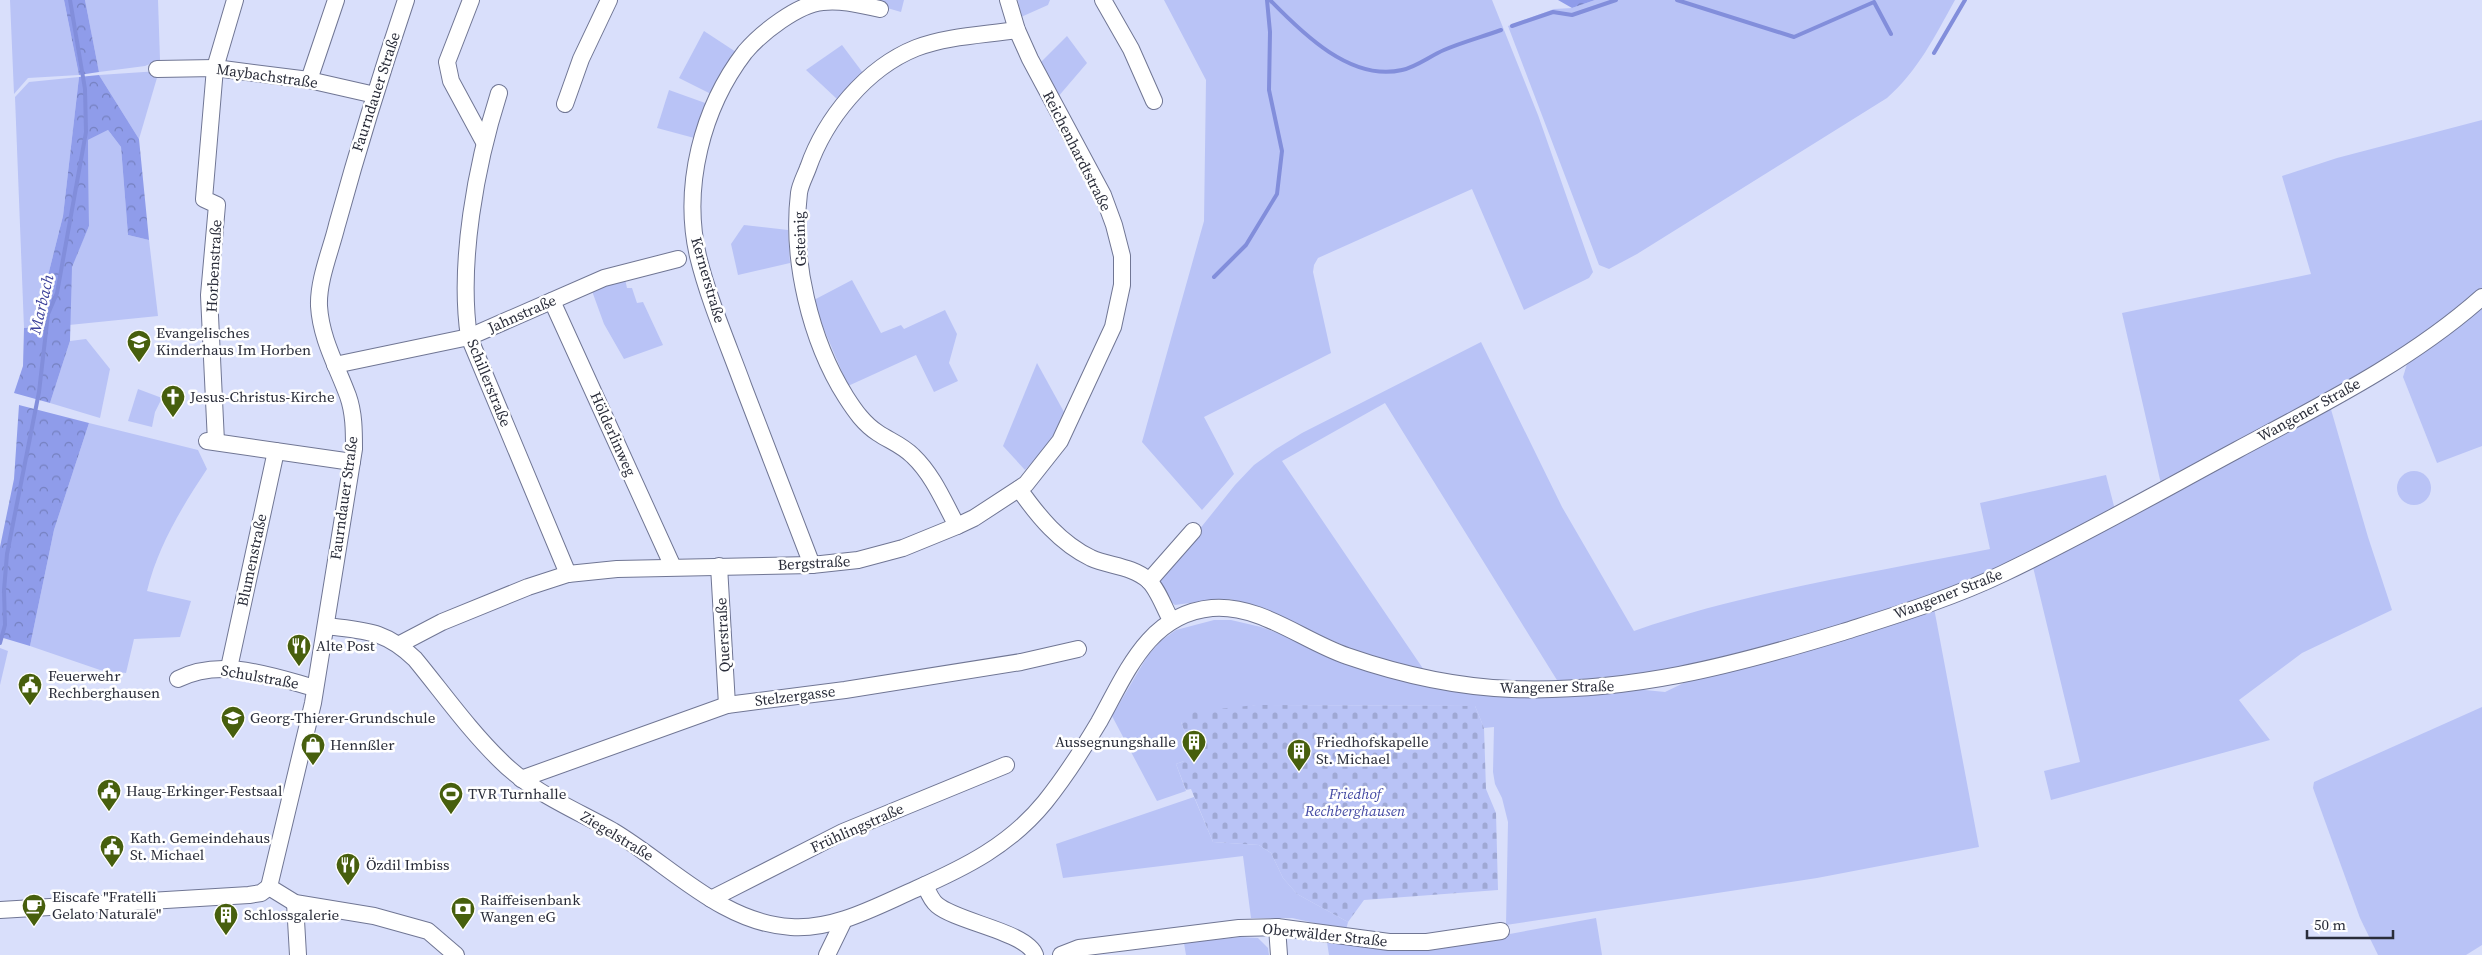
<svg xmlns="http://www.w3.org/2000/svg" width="2482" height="955" viewBox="0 0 2482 955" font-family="'Source Serif 4',serif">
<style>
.green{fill:#b9c3f6}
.forest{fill:url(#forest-crowns)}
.cemetery{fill:url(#cemetery-stones)}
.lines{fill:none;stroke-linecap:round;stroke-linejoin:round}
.stream{stroke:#828edb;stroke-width:4}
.minor-casing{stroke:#707694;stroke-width:18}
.minor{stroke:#fff;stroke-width:16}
.labels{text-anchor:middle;stroke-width:5;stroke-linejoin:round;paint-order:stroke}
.street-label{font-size:15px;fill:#2a2d3a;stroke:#fff}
.poi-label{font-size:15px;fill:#2a2d3a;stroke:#fff;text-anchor:start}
.park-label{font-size:15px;font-style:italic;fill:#4349a3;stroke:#fff}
.water-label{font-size:16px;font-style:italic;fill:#3c419b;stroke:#fff}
</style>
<defs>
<pattern id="forest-crowns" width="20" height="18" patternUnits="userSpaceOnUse" patternTransform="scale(1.25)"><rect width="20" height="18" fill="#8f9cea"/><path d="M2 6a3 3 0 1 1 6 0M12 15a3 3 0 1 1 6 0" fill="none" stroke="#7580bf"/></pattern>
<pattern id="cemetery-stones" width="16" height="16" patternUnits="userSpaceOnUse" patternTransform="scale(1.25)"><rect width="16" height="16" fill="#b9c3f6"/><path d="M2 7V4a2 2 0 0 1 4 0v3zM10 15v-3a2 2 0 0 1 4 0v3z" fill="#9fa8d4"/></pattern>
</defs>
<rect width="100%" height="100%" fill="#d9dffb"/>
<!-- green -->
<g class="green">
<path d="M10 0H64L79 75 28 78 14 94Z"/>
<path d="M85 0H158L160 60 145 66 99 72Z"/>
<path d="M877 0H904L901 12 877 5Z"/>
<path d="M1018 0H1050L1048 5 1021 17Z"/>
<path d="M1164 0H1492L1538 115 1593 272 1589 278 1524 310 1472 189 1318 258 1314 265 1313 272 1331 353 1204 417 1234 474 1202 510 1142 442 1204 221 1206 80Z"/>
<path d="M1595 0H1955C1935 36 1918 71 1887 98L1637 254 1609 269 1599 265 1508 26 1554 9 1572 8Z"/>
<path d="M704 31 736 52 711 94 679 78Z"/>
<path d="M1067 36 1087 63 1057 98 1039 64Z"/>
<path d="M842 45 863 73 837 99 806 70Z"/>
<path d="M159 71 139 139 99 75Z"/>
<path d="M79 77 63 216 35 327 24 328 15 97 29 82Z"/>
<path d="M669 90 708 104 698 139 657 128Z"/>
<path d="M2482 120V289C2388 371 2271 425 2161 484L2122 313 2311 274 2282 176 2337 158Z"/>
<path d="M108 130 121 147 128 235 149 240 158 316 69 325 71 267 89 226 88 140Z"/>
<path d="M744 225 788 230 790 263 738 275 731 244Z"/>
<path d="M625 279 627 288H632L637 303 643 302 663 345 624 359 604 324 592 291Z"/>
<path d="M852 280 881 333 901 325 904 329 945 310 957 334 949 363 958 381 934 392 916 355 848 386 812 301Z"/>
<path d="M2482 305V446L2437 463 2403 377 2407 364Z"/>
<path d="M86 339 110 369 100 418 50 403 70 341Z"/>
<path d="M1481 342 1562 507 1634 631C1749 591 1871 573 1990 549L1980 503 2106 475 2115 510 1990 574 1880 614 1694 667 1560 685 1385 403 1282 461 1426 673 1376 659 1246 604 1230 599H1219L1175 605 1167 599 1158 581 1235 485 1254 465 1276 449 1302 433Z"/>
<path d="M1037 363 1064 412 1049 444 1025 470 1003 446Z"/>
<path d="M138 389 162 398 155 412 152 427 128 421Z"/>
<path d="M2330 406 2368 537 2392 610 2302 653 2239 700 2270 740 2051 800 2044 771 2080 762 2033 567Z"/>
<path d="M89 423 198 450 207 469C182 507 158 546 147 591L191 601 180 637 134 639 126 673 100 670 30 646 54 530Z"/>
<circle cx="2414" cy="488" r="17"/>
<path d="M1934 608 1979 847 1817 878 1506 925 1508 822 1502 798 1495 784 1493 772 1494 727 1484 728 1475 706 1256 705 1181 722 1191 749 1184 761 1176 764 1186 791 1157 801 1112 716 1148 655 1162 640 1176 630 1214 620H1231L1261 627 1408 680 1635 689 1665 692 1692 679Z"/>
<path d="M0 648 8 651 0 685Z"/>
<path d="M2482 707V945L2466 955H2378L2360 918 2313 788 2314 782Z"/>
<path d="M1194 797 1213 842 1259 845 1271 853 1283 878 1297 894 1348 922 1346 930 1292 918H1251L1243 856 1063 878 1056 844Z"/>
<path d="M1596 918 1602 955H1329L1327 942 1499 936Z"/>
<path d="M1240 937 1258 938 1268 948 1269 955H1186L1184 943Z"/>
</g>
<!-- forest -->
<g class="forest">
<path d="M64 0H85L99 72 79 75Z"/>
<path d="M1558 0H1595L1572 8Z"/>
<path d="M99 75 139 139 149 240 128 235 121 147 108 130 88 140 89 226 72 267 70 341 50 403 14 393 23 366 24 328 35 327 63 216 79 77Z"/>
<path d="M19 405 89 423 54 530 30 646 0 637V547L14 479Z"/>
</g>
<!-- cemetery -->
<path class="cemetery" d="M1256 705 1475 706 1484 728 1486 789 1496 813 1498 890 1364 900 1348 922 1297 894 1283 878 1271 853 1259 845 1213 842 1191 789 1186 790 1176 764 1184 761 1181 752 1191 748 1181 722 1188 712Z"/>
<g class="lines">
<!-- stream -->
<g class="stream">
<path d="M1270 0C1302 33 1351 82 1402 70 1416 67 1430 56 1444 50 1462 42 1482 37 1501 30"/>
<path d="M1677 0 1794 37 1874 2 1891 34"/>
<path d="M1512 26 1553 12 1572 15 1616 0"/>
<path d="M1934 53 1965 0"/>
<path d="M1214 277 1246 245 1277 194 1282 151 1269 90 1270 32 1267 0"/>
<path d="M0 643 5 625 4 590 7 554 39 392 48 314 57 293 86 132 85 89 70 0"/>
</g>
<defs>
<g id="minor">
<path d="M471 0 447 62 451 81 484 142"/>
<path d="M1103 0 1131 49 1154 101"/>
<path d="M157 69 215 68 309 80 375 95"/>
<path d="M309 80 336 0"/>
<path d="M499 93C476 165 458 263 469 337L568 574"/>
<path d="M565 104 581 59 609 0"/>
<path d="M552 301 673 567"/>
<path d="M335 365 469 337 604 278 678 259"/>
<path d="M207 441 352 462"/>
<path d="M216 442 209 295 217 205 204 199 215 68 235 0"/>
<path d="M1019 489C1038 516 1060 543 1091 558 1109 566 1132 566 1148 580 1158 589 1164 608 1171 620"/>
<path d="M957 526C944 502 933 475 913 456 902 445 890 441 878 433 864 424 855 411 846 397 810 340 791 259 799 193 800 185 805 176 808 168 825 119 866 68 916 48 947 36 984 35 1017 30"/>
<path d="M812 565C789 506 767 447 744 388 728 344 709 301 698 256 682 187 702 108 745 52 761 33 798 4 823 2 843 0 861 5 880 9"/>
<path d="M719 566 727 705"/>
<path d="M1149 581 1193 531"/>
<path d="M326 626C366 631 385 630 415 659 443 693 469 730 501 761 533 793 574 809 613 831 670 865 722 923 791 927 835 930 877 906 916 889 966 867 1010 845 1045 802 1065 777 1083 749 1099 722 1126 674 1148 614 1212 608 1260 604 1303 641 1347 656 1399 674 1456 687 1512 689 1629 693 1732 666 1843 632 1896 615 1952 598 2002 574 2082 536 2159 492 2237 450 2321 405 2410 361 2482 297"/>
<path d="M400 644 442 622 528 587 568 574 617 569 812 565 858 560 903 548 957 526 974 518 1026 484 1060 441 1113 327 1122 285V256L1114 225 1103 195 1030 59 1017 30 1008 0"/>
<path d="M229 668 276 451"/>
<path d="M178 679C221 657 271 676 315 688"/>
<path d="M521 779 727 705 845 690 1021 662 1078 649"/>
<path d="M925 885C928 892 931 900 937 905 957 922 1027 932 1035 955"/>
<path d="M269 887 313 703 354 449C354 431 354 413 348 396 337 366 321 339 319 306 318 280 331 250 337 225 358 149 381 74 406 0"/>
<path d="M269 887 295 903 374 916 428 931 456 955"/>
<path d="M711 899 843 832 1006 765"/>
<path d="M295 903 298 955"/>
<path d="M0 910 249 895 261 893 269 887"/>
<path d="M1277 927 1279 955"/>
<path d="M827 955 844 920"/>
<path d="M1061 955 1079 948 1239 928 1277 927 1389 942H1427L1501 931"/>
</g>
</defs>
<!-- minor casing -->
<use href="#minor" class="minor-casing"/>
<!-- minor -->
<use href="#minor" class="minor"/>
</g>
<!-- icons -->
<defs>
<symbol id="school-pin" viewBox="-11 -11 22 30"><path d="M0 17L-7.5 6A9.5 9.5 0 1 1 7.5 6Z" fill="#475f0d" stroke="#fff"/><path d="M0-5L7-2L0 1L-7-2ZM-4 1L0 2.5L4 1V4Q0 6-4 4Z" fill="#fff"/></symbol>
<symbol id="church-pin" viewBox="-11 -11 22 30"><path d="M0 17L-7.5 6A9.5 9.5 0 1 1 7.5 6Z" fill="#475f0d" stroke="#fff"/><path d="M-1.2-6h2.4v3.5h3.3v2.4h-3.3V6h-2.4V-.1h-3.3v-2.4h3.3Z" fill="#fff"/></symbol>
<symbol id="restaurant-pin" viewBox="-11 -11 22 30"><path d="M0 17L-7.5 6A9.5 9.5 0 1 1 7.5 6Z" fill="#475f0d" stroke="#fff"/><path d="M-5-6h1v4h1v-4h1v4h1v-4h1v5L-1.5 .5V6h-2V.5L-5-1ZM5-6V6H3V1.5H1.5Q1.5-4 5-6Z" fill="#fff"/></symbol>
<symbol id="civic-pin" viewBox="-11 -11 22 30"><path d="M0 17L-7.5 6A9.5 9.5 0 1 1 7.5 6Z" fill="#475f0d" stroke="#fff"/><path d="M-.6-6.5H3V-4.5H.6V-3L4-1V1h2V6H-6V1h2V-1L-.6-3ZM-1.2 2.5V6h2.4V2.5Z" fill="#fff"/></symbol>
<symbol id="building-pin" viewBox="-11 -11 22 30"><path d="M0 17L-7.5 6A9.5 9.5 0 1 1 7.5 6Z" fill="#475f0d" stroke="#fff"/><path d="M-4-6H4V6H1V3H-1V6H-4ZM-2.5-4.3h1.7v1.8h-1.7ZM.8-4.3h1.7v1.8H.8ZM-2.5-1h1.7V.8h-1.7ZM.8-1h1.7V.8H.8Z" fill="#fff"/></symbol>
<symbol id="shop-pin" viewBox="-11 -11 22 30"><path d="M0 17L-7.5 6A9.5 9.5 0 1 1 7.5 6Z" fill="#475f0d" stroke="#fff"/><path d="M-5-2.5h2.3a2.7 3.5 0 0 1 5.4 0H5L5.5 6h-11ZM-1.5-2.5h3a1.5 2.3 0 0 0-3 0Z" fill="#fff"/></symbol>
<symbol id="stadium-pin" viewBox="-11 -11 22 30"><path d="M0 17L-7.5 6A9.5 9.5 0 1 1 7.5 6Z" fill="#475f0d" stroke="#fff"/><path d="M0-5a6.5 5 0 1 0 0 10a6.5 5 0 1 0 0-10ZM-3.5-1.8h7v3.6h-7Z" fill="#fff"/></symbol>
<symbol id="cafe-pin" viewBox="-11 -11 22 30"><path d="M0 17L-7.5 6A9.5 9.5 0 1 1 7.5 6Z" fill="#475f0d" stroke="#fff"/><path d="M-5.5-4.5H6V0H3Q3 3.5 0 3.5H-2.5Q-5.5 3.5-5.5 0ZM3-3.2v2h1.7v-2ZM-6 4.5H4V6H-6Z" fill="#fff"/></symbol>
<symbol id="bank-pin" viewBox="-11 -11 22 30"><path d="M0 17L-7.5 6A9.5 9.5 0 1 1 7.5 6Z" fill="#475f0d" stroke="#fff"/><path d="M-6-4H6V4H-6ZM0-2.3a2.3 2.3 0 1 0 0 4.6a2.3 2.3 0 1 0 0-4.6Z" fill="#fff"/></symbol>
</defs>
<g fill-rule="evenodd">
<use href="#school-pin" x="125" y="328" width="28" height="38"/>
<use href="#church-pin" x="159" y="383" width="28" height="38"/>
<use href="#restaurant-pin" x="285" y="632" width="28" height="38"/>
<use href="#civic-pin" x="16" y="671" width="28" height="38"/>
<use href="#school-pin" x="219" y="704" width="28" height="38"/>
<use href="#building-pin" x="1180" y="728" width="28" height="38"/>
<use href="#shop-pin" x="299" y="731" width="28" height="38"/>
<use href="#building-pin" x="1285" y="737" width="28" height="38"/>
<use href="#civic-pin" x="95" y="777" width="28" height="38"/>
<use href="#stadium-pin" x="437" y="780" width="28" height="38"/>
<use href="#civic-pin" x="98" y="833" width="28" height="38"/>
<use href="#restaurant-pin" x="334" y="851" width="28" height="38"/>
<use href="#cafe-pin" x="20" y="892" width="28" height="38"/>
<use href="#bank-pin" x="449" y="895" width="28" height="38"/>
<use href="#building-pin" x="212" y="901" width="28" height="38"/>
</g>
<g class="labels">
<!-- street labels -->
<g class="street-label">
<text transform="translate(267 76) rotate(8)" y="5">Maybachstraße</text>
<text transform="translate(376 92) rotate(-72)" y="5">Faurndauer Straße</text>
<text transform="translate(1077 151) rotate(63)" y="5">Reichenhardtstraße</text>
<text transform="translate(800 239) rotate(-92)" y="5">Gsteinig</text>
<text transform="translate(214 266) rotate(-87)" y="5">Horbenstraße</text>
<text transform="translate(708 280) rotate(74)" y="5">Kernerstraße</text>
<text transform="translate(522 314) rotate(-24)" y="5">Jahnstraße</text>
<text transform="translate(489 383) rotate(68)" y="5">Schillerstraße</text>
<text transform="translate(2309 410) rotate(-29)" y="5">Wangener Straße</text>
<text transform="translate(613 434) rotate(66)" y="5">Hölderlinweg</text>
<text transform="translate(344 498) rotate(-82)" y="5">Faurndauer Straße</text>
<text transform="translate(252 560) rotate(-78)" y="5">Blumenstraße</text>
<text transform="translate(814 563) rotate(-3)" y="5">Bergstraße</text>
<text transform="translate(1948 594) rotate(-21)" y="5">Wangener Straße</text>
<text transform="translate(723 635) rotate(-93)" y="5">Querstraße</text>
<text transform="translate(260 677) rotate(10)" y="5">Schulstraße</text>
<text transform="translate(1557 687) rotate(-1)" y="5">Wangener Straße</text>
<text transform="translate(795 696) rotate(-7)" y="5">Stelzergasse</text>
<text transform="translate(857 828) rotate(-24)" y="5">Frühlingstraße</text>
<text transform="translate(617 836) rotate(31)" y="5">Ziegelstraße</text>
<text transform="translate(1325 935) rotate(6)" y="5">Oberwälder Straße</text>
</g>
<!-- poi labels -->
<g class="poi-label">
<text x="156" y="338">Evangelisches<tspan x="156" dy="17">Kinderhaus Im Horben</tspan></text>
<text x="190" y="402">Jesus-Christus-Kirche</text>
<text x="316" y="651">Alte Post</text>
<text x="48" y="681">Feuerwehr<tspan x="48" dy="17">Rechberghausen</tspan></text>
<text x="250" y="723">Georg-Thierer-Grundschule</text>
<text x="1176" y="747" text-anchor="end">Aussegnungshalle</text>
<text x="1316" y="747">Friedhofskapelle<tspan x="1316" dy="17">St. Michael</tspan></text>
<text x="330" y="750">Hennßler</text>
<text x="126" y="796">Haug-Erkinger-Festsaal</text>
<text x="468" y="799">TVR Turnhalle</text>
<text x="130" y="843">Kath. Gemeindehaus<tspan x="130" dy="17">St. Michael</tspan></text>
<text x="366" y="870">Özdil Imbiss</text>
<text x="52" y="902">Eiscafe "Fratelli<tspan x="52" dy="17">Gelato Naturale"</tspan></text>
<text x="480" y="905">Raiffeisenbank<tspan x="480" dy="17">Wangen eG</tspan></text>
<text x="244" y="920">Schlossgalerie</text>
</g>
<!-- park labels -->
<g class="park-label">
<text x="1355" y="799">Friedhof<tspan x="1355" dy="17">Rechberghausen</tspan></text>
</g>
<!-- water labels -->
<g class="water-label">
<text transform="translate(41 304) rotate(-77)" y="6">Marbach</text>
</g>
</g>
<!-- scale -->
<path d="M2307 930v8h86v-8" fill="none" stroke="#2a2d3a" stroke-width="2.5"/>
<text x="2314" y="930" font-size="15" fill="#2a2d3a" stroke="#ffffff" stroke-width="4" paint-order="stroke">50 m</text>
</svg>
